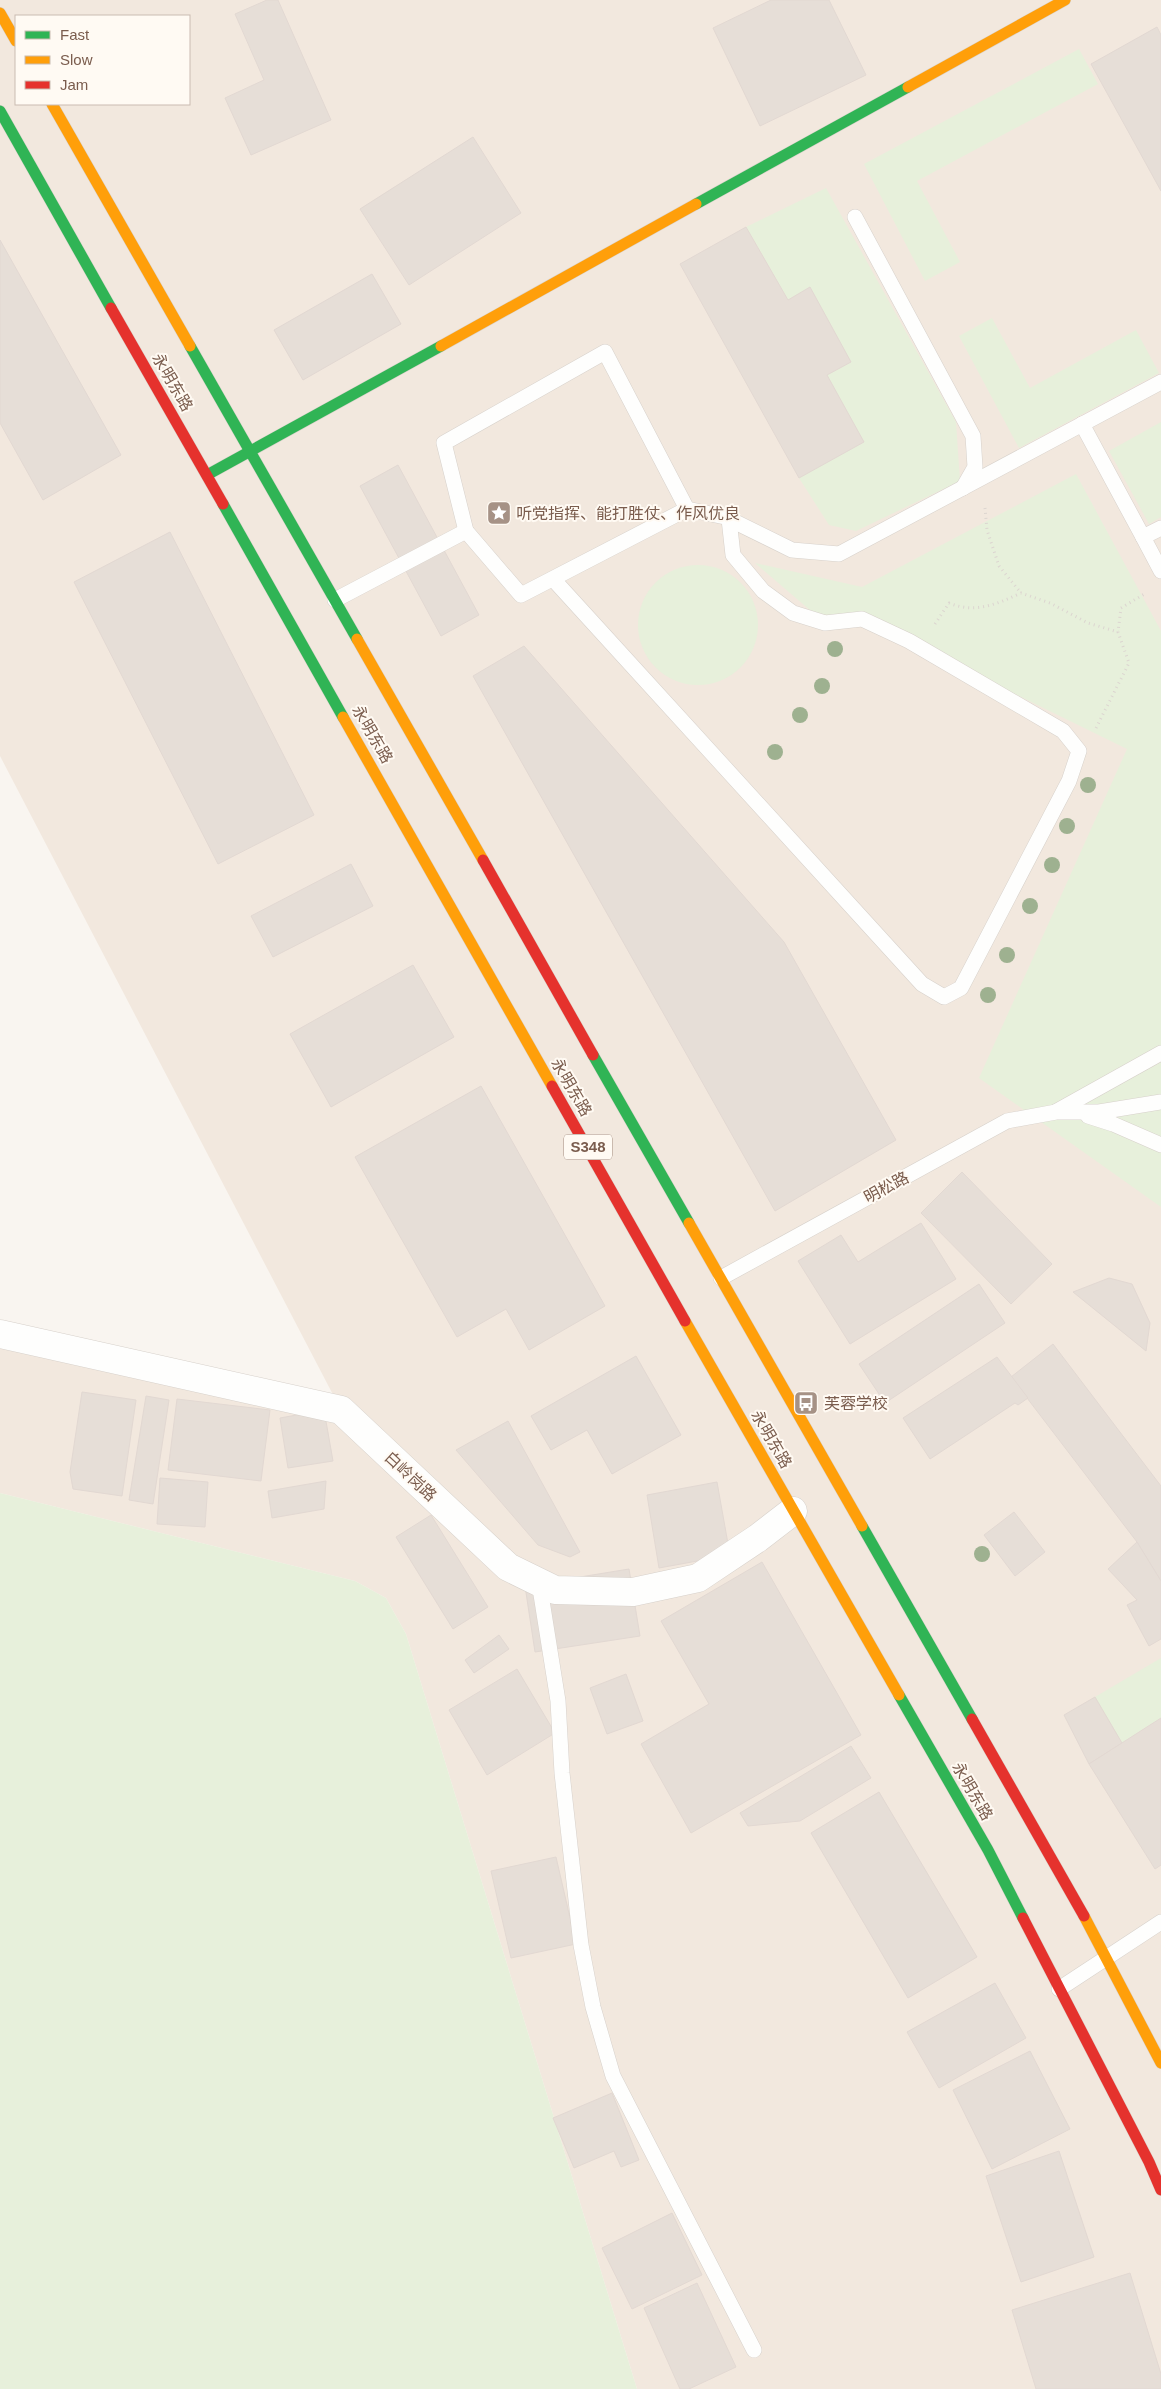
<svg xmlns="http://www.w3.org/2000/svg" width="1161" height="2389" viewBox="0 0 1161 2389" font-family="Arial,'Noto Sans SC',sans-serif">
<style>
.residential{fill:#f2e8de;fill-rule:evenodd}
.green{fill:#e7f0db}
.building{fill:#e6ded7;stroke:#e2d8d2}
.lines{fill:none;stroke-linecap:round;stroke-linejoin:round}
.lane-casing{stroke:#d7d1cb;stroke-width:16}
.street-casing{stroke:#d7d1cb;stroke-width:29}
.fast-casing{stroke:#d9d2cb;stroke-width:12}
.slow-casing{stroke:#d9d2cb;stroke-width:12}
.jam-casing{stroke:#d9d2cb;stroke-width:12}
.path{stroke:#dcd5d0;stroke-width:3;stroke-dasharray:1 4;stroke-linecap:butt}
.lane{stroke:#fefefd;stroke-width:15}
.street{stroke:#fefefd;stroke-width:28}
.fast{stroke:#30b455;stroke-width:11}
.slow{stroke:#ff9f0a;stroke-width:11}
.jam{stroke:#e5322d;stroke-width:11}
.tree{fill:#9eb190}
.labels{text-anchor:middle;stroke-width:4;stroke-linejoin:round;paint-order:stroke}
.shield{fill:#fffaf3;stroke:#a28b7f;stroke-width:1}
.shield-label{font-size:15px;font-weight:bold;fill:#7a5c4d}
.street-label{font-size:16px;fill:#7a5c4d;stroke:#fffaf3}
.poi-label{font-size:16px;fill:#7a5c4d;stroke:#fffaf3;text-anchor:start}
</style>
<rect width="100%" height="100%" fill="#f9f5f0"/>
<!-- residential -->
<path class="residential" d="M0 0H1161V2389H637L406 1634 386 1598 355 1581 0 1493V1334L341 1410 0 756ZM16 16H189V104H16Z"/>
<!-- green -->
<g class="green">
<path d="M1079 49 1098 84 917 181 960 262 925 281 864 164Z"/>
<path d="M826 188 956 422 960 481 856 531 829 525 799 478 827 375 851 362 810 288 788 300 746 227Z"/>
<path d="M992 318 1030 388 1136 330 1159 373 1019 448 959 336Z"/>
<path d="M1161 422V517L1149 524 1109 451Z"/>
<path d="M1076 474 1161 631V1207L979 1078 1127 749 862 619 825 623 755 563 862 587Z"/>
<circle cx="698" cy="625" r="60"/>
<path d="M0 1493 355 1581 386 1598 406 1634 637 2389H0Z"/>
<path d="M1161 1658V1718L1122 1743 1095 1697Z"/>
</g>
<!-- building -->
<g class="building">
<path d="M267 0H278L331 120 251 155 225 98 264 80 235 14Z"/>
<path d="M771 0H829L866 75 760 126 713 28Z"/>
<path d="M1157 27 1161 35V191L1091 64Z"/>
<path d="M473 137 521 213 409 285 360 209Z"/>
<path d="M746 227 788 300 810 287 851 362 827 375 864 442 799 478 680 264Z"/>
<path d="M0 240 121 455 43 500 0 423Z"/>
<path d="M372 274 401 324 303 380 274 330Z"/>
<path d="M398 465 479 615 441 636 360 486Z"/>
<path d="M170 532 314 815 218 864 74 582Z"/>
<path d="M524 646 784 942 896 1140 775 1211 473 676Z"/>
<path d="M351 864 373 906 273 957 251 916Z"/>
<path d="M413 965 454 1037 331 1107 290 1034Z"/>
<path d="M481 1086 605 1306 529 1350 506 1309 457 1337 355 1157Z"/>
<path d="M962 1172 1052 1264 1011 1304 921 1213Z"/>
<path d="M921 1223 956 1279 850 1344 798 1261 841 1235 858 1262Z"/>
<path d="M1109 1278 1132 1284 1150 1323 1146 1351 1073 1292Z"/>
<path d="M979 1284 1005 1323 885 1403 859 1364Z"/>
<path d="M1053 1344 1161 1486V1581L1137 1542 1011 1377Z"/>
<path d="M636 1356 681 1435 612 1474 587 1430 551 1450 531 1416Z"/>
<path d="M997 1357 1028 1398 1018 1405 1015 1403 930 1459 903 1418Z"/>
<path d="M82 1392 136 1400 122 1496 73 1489 70 1472Z"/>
<path d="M146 1396 169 1400 153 1504 129 1500Z"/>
<path d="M177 1399 270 1410 261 1481 168 1470Z"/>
<path d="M324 1410 333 1461 288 1468 280 1418Z"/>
<path d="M508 1421 580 1552 570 1557 538 1545 456 1450Z"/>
<path d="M160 1478 208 1482 205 1527 157 1524Z"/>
<path d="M326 1481 324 1509 272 1518 268 1491Z"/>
<path d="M717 1482 730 1555 659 1568 647 1495Z"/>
<path d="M1014 1512 1045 1552 1015 1576 984 1535Z"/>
<path d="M431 1515 488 1607 453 1629 396 1537Z"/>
<path d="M1137 1542 1161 1581V1639L1149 1646 1127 1605 1137 1600 1108 1569Z"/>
<path d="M762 1562 861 1735 691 1833 641 1744 709 1704 661 1621Z"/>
<path d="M629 1569 640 1636 535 1652 525 1586Z"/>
<path d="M499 1635 509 1649 474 1673 465 1660Z"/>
<path d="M517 1669 555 1733 487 1775 449 1710Z"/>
<path d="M626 1674 643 1721 607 1734 590 1688Z"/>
<path d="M1095 1697 1122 1743 1089 1764 1064 1715Z"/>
<path d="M1161 1718V1865L1155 1869 1089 1764Z"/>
<path d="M851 1746 871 1778 800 1821 748 1826 740 1813Z"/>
<path d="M879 1792 977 1957 908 1998 811 1833Z"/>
<path d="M556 1857 576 1944 511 1958 491 1871Z"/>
<path d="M995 1983 1026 2038 939 2088 907 2032Z"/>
<path d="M1030 2051 1070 2129 992 2169 953 2090Z"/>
<path d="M612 2093 639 2160 621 2167 614 2151 574 2168 553 2118Z"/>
<path d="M1059 2151 1094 2257 1021 2282 986 2176Z"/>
<path d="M672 2213 702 2275 632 2309 602 2248Z"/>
<path d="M1130 2273 1161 2374V2389H1036L1012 2310Z"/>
<path d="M697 2283 736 2367 689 2389H680L644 2308Z"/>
</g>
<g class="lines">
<defs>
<g id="lane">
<path d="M855 217 973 436 975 467 963 488"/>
<path d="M1082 424 1143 537 1161 528"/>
<path d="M466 531 444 443 605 352 687 509"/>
<path d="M1143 537 1161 571"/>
<path d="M553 579 922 984 944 997 961 988 1069 781 1079 751 1063 731 909 641 862 619 825 623 793 613 763 591 733 555 729 519"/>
<path d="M335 600 466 531 521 595 687 509 725 517 792 550 839 554 1161 382"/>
<path d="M1057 1111 1161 1053"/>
<path d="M1088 1116 1113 1124 1161 1145"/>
<path d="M721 1278 1007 1121 1056 1112H1099L1161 1102"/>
<path d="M539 1582 558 1701 562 1773 581 1945 593 2007 613 2076 754 2350"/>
<path d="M1059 1989 1161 1922"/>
</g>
<path id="street" d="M0 1334 341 1410 508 1567 555 1590 633 1592 698 1578 758 1538 793 1511"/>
<g id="fast">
<path d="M0 111 111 308"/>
<path d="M696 204 908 87"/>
<path d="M190 346 357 639"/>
<path d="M207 475 441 346"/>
<path d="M223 504 343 717"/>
<path d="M593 1055 689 1223"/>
<path d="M862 1526 972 1719"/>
<path d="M899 1695 988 1850 1023 1918"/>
</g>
<g id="slow">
<path d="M0 13 16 41"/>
<path d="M908 87 1065 0"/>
<path d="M52 104 190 346"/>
<path d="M441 346 696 204"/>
<path d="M357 639 483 860"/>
<path d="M343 717 552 1086"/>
<path d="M689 1223 862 1526"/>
<path d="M685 1321 899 1695"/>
<path d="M1084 1916 1161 2063"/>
</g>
<g id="jam">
<path d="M111 308 223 504"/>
<path d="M483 860 593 1055"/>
<path d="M552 1086 685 1321"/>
<path d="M972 1719 1084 1916"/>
<path d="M1023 1918 1149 2162 1161 2190"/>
</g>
</defs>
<!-- lane casing -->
<use href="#lane" class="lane-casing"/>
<!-- street casing -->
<use href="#street" class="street-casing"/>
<!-- fast casing -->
<use href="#fast" class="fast-casing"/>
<!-- slow casing -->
<use href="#slow" class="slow-casing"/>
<!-- jam casing -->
<use href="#jam" class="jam-casing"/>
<!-- path -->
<g class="path">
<path d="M985 508 987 530 999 566 1021 593"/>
<path d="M935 624 949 603C975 614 997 604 1021 593L1050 603 1088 623 1118 632"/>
<path d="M1096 728 1129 663 1118 632 1121 608 1146 593"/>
</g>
<!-- lane -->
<use href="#lane" class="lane"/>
<!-- street -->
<use href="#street" class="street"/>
<!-- fast -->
<use href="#fast" class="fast"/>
<!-- slow -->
<use href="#slow" class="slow"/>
<!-- jam -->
<use href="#jam" class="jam"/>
</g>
<!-- trees -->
<g class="tree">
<circle cx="835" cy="649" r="8"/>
<circle cx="822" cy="686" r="8"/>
<circle cx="800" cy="715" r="8"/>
<circle cx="775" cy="752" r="8"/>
<circle cx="1088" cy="785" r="8"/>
<circle cx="1067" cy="826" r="8"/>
<circle cx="1052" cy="865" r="8"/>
<circle cx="1030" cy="906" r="8"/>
<circle cx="1007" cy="955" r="8"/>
<circle cx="988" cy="995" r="8"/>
<circle cx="982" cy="1554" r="8"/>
</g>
<!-- icons -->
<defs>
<symbol id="sight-square" viewBox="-11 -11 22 22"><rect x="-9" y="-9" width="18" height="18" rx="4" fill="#a69286" stroke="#fffaf3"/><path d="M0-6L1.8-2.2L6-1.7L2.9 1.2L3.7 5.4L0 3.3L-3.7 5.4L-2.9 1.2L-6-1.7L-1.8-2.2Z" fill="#fff"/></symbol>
<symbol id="bus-square" viewBox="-11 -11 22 22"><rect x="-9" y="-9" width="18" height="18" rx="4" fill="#a69286" stroke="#fffaf3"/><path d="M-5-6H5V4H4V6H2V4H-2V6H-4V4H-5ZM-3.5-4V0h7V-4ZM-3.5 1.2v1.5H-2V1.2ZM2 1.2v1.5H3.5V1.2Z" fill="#fff"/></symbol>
</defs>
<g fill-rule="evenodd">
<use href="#sight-square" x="485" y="499" width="28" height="28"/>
<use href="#bus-square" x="792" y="1389" width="28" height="28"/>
</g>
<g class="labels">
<!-- shield labels -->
<rect class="shield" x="564" y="1134.5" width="48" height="25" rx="4"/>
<g class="shield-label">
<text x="588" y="1152">S348</text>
</g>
<!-- street labels -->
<g class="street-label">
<text transform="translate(173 382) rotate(60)" y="6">永明东路</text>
<text transform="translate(373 734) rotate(60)" y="6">永明东路</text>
<text transform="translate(572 1087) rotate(60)" y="6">永明东路</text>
<text transform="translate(886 1187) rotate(-28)" y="6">明松路</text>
<text transform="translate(772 1439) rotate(60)" y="6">永明东路</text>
<text transform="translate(411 1476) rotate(43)" y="6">白岭岗路</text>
<text transform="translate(973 1791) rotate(60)" y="6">永明东路</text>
</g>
<!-- poi labels -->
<g class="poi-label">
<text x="516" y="519">听党指挥、能打胜仗、作风优良</text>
<text x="824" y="1409">芙蓉学校</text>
</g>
</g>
<!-- legend -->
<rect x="15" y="15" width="175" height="90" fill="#fffaf3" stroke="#cabbb1"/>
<rect x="25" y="31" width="25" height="8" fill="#30b455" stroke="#cabbb1"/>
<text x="60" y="40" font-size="15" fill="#7a5c4d">Fast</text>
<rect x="25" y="56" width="25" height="8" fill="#ff9f0a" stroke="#cabbb1"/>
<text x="60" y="65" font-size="15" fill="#7a5c4d">Slow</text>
<rect x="25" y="81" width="25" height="8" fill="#e5322d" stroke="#cabbb1"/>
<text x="60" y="90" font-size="15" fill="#7a5c4d">Jam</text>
</svg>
